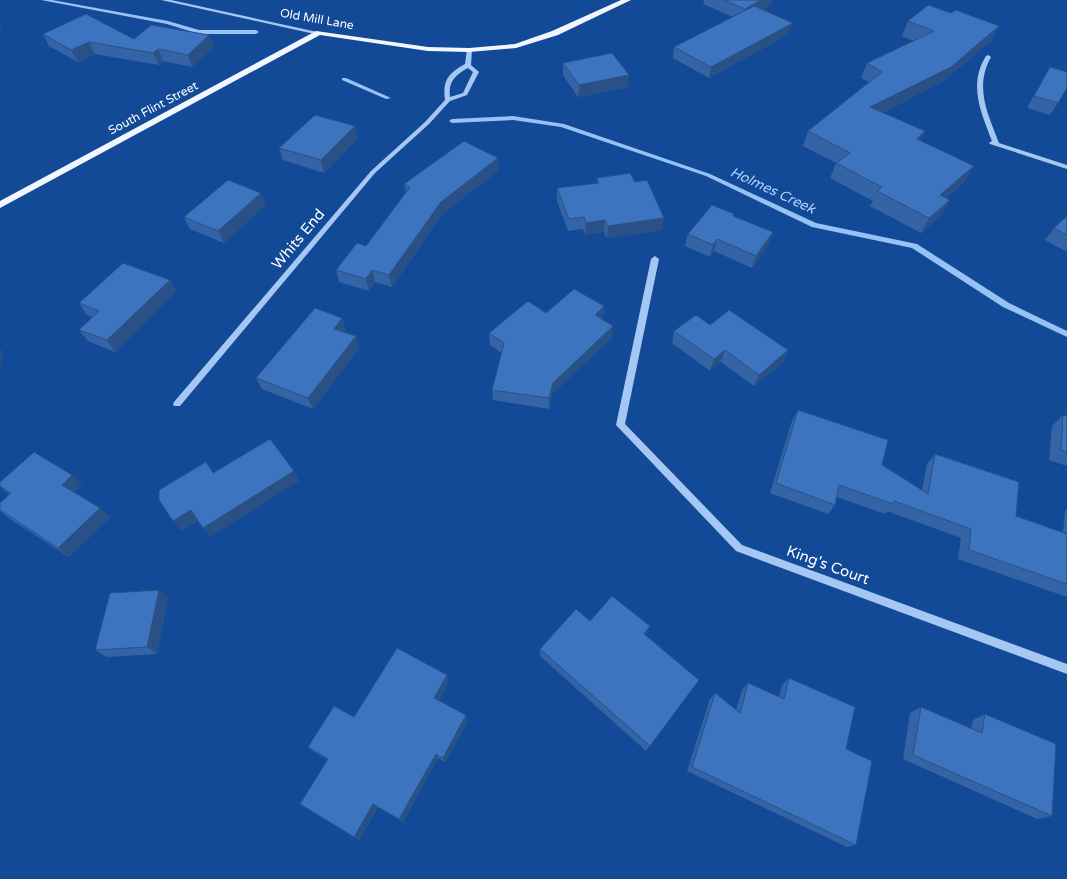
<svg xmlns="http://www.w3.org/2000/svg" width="1067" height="879" viewBox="0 0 1067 879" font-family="'Varela Round',sans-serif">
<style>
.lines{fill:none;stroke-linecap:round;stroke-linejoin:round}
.stream{fill:#98c1f6;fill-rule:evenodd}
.minor{fill:#a5c7f3;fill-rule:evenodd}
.major{fill:#f1f6ff;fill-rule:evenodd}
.wall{fill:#3464a5}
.shaded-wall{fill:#2a5186}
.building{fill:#3c74c0;stroke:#2a5186}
.labels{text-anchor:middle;stroke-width:4;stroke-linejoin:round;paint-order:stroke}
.far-street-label{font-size:12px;fill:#fff;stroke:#134a98}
.far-water-label{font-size:14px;font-style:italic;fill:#b2d1fa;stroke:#134a98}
.street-label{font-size:15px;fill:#fff;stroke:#134a98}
</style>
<rect width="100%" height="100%" fill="#134a98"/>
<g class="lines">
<!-- stream -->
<g class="stream">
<path d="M41 0H52L168 21 199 30H256L259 32 256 34H199L167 24Z"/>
<path d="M342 78H346L391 98 386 99 342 80Z"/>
<path d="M513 116 564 124 710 174 816 223 917 244 1009 303 1067 331V337L1003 307 912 248 812 227 706 176 561 127 513 120 452 123 449 121 452 119Z"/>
</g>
<!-- minor -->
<g class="minor">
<path d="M161 0H171L322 33 319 35Z"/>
<path d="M467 49 472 50 471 65 479 72 467 95 450 101 429 124 375 173 180 406H174L173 404 174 402 371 171 425 122 445 100C442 80 449 73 465 64ZM468 68 473 72 463 93 450 97C448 82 455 75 468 68Z"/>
<path d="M988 55 991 57C974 87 988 114 999 143L1067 165V169L990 144 989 143 992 141C981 112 968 85 986 56Z"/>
<path d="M655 256 659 259 625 424 742 545 1067 664V674L736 551 616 425 651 259Z"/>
</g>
<!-- major -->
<path class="major" d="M621 0H631L558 35 516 48 469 52 428 51 320 35 0 208V201L316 31 428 47 469 48 515 44 552 31Z"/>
</g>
<!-- wall -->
<g class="wall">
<path d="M704 0H773L772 4 762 10 789 34 709 78 673 58 674 47 733 17 703 4Z"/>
<path d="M951 13 999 26 992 40 943 81 882 113 925 131 920 140 965 181 946 198 941 215 921 233 870 206 873 201 830 178 836 163 803 146 808 131 869 82 861 78 867 63 914 41 902 36 908 21Z"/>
<path d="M43 34 134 39 209 35 214 47 192 67 163 61 159 65 95 54 78 62 49 46Z"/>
<path d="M563 63 628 87 578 97 563 75Z"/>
<path d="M1050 67 1058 103 1050 115 1027 108Z"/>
<path d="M358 138 324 173 283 160 279 148Z"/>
<path d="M499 170 442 214 392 287 375 282 369 291 339 282 336 270 366 246 406 193 404 184Z"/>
<path d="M597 178 635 182 662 230 607 238 604 232 585 235 583 229 568 231 557 201V188L597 183Z"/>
<path d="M261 193 266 205 224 243 190 229 184 217Z"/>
<path d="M734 216 769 244 752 268 714 251 710 257 685 246 688 234Z"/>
<path d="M1067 216V252L1045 240 1054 228Z"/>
<path d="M176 291 115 352 88 341 79 330 93 317 87 315 79 303Z"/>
<path d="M604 306 603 318 602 319 612 338 552 394 549 409 493 400 492 390 502 353 490 345 489 333 546 313Z"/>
<path d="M342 318 346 330 344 332 356 336 359 348 313 409 262 389 256 378Z"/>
<path d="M710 325 788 350 783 362 754 386 721 362 710 371 672 343 674 331Z"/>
<path d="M798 410 922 490 927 464 935 454 1016 516 1063 533 1065 511 1067 509V597L958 559 961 538 887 511 885 514 837 497 835 505 828 514 770 493 792 421Z"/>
<path d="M1063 415 1067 416V466L1049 460 1052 426Z"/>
<path d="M0 482 82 485 74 492 110 517 69 557 7 517 0 511V503L9 494 0 487Z"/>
<path d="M168 598 157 654 107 657 95 650Z"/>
<path d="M590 621 647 634 646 635 699 680 646 751 540 656V649Z"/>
<path d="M447 675 449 681 439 700 468 721 445 762 438 758 403 822 378 807 359 840 354 837 328 760 314 752 308 747 354 717Z"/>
<path d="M789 678 846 749 856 845 847 847 687 771 710 699 715 693 736 710 742 690 748 683 779 697 782 685Z"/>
<path d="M921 707 971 729 973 720 985 714 1052 816 1037 819 903 759 910 713Z"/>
</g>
<!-- shaded-wall -->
<g class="shaded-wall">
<path d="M761 0H773L772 4 742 21 745 9Z"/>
<path d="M793 23 789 34 709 78 711 67Z"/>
<path d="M0 26 2 29 0 34Z"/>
<path d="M999 26 992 40 943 81 864 122 870 107Z"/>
<path d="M209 35 214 47 192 67 188 55Z"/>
<path d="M89 42 95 54 78 62 71 50Z"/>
<path d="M158 49 163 61 159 65 153 53Z"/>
<path d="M629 75 628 87 578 97 579 85Z"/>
<path d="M355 126 358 138 324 173 321 160Z"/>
<path d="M925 131 917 146V139Z"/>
<path d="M498 158 499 170 442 214 392 287 389 275 441 202Z"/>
<path d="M974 166 965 181 932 210 940 195Z"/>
<path d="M261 193 266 205 224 243 218 231Z"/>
<path d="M950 200 941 215 921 233 929 218Z"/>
<path d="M664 218 662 230 607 238 608 226Z"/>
<path d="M605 220 604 232 585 235 586 223Z"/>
<path d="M773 232 769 244 752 268 756 256Z"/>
<path d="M717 239 714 251 710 257 713 245Z"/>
<path d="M372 270 375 282 369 291 366 279Z"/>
<path d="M170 280 176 291 115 352 107 340Z"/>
<path d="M604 306 603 318 593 326 595 315Z"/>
<path d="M342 318 346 330 337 340 334 329Z"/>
<path d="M613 326 612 338 552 394 549 409V398L553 383Z"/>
<path d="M356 336 359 348 313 409 308 398Z"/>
<path d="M0 349 3 352 0 371Z"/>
<path d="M725 350 721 362 710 371 714 359Z"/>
<path d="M788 350 783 362 754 386 759 375Z"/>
<path d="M294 471 299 481 210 537 203 528Z"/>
<path d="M72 475 82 485 72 494 62 485Z"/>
<path d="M100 508 110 517 69 557 58 548Z"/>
<path d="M191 510 199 520 181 531 173 521Z"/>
<path d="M159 590 168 598 157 654 147 647Z"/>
<path d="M650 626 647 634 641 641 644 634Z"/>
<path d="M447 675 449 681 437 704 434 698Z"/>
<path d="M466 715 468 721 445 762 443 758Z"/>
<path d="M436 754 438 758 403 822 399 819Z"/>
<path d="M373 804 378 807 359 840 354 837Z"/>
</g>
<!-- building -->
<g class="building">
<path d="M724 0H761L745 9Z"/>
<path d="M928 5 951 13 956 10 999 26 951 67 870 107 925 131 917 139 974 166 940 195 950 200 929 218 877 191 882 187 836 163 850 153 808 131 882 72 867 63 934 31 908 21Z"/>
<path d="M754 6 793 23 711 67 674 47Z"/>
<path d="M86 14 134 39 151 25 209 35 188 55 158 49 153 53 89 42 71 50 43 34Z"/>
<path d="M612 53 629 75 579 85 563 63Z"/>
<path d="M1050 67 1067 72V88L1058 103 1034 96Z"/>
<path d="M315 115 355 126 321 160 279 148Z"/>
<path d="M464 141 498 158 441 202 389 275 372 270 366 279 336 270 357 243 366 246 410 187 404 184Z"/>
<path d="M630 173 635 182 647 180 664 218 608 226 605 220 586 223 584 217 569 219 557 188 599 183 597 178Z"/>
<path d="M228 180 261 193 218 231 184 217Z"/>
<path d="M712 205 734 214 733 216 773 232 756 256 717 239 713 245 688 234Z"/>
<path d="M1067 216V235L1054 228Z"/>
<path d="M123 263 170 280 107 340 79 330 99 311 79 303Z"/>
<path d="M574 289 604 306 595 315 613 326 553 383 549 398 492 390 504 343 489 333 528 301 546 313Z"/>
<path d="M315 308 342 318 334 329 356 336 308 398 256 378Z"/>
<path d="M729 310 788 350 759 375 725 350 714 359 674 331 696 315 710 325Z"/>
<path d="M798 410 888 440 882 465 928 494 935 454 1019 482 1016 516 1067 534V584L969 550 971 529 894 501 893 504 839 485 835 505 776 483Z"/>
<path d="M1063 415 1067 416V452L1061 450Z"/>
<path d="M270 439 294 471 203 528 191 510 173 521 159 500V490L206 462 213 473Z"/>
<path d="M34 452 72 475 62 485 100 508 58 548 0 510V503L11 493 0 486V482Z"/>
<path d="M159 590 147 647 95 650 110 593Z"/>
<path d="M612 596 650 626 644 634 699 680 650 746 540 649 576 609 590 621Z"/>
<path d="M397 648 447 675 434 698 466 715 443 758 436 754 399 819 373 804 354 837 300 804 328 759 308 747 334 706 354 717Z"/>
<path d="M789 678 855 707 846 749 872 761 856 845 692 767 715 693 740 713 748 683 784 699Z"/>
<path d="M921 707 982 733 985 714 1056 744 1052 816 913 755Z"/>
</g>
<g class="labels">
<!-- far-street labels -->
<g class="far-street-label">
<text transform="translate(317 19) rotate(10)" y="4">Old Mill Lane</text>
<text transform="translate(153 108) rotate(-28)" y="4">South Flint Street</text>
</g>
<!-- far-water labels -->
<g class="far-water-label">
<text transform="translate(773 190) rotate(25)" y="5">Holmes Creek</text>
</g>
<!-- street labels -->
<g class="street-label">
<text transform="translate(298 239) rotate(-50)" y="5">Whits End</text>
<text transform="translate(828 565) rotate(20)" y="5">King's Court</text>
</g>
</g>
</svg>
